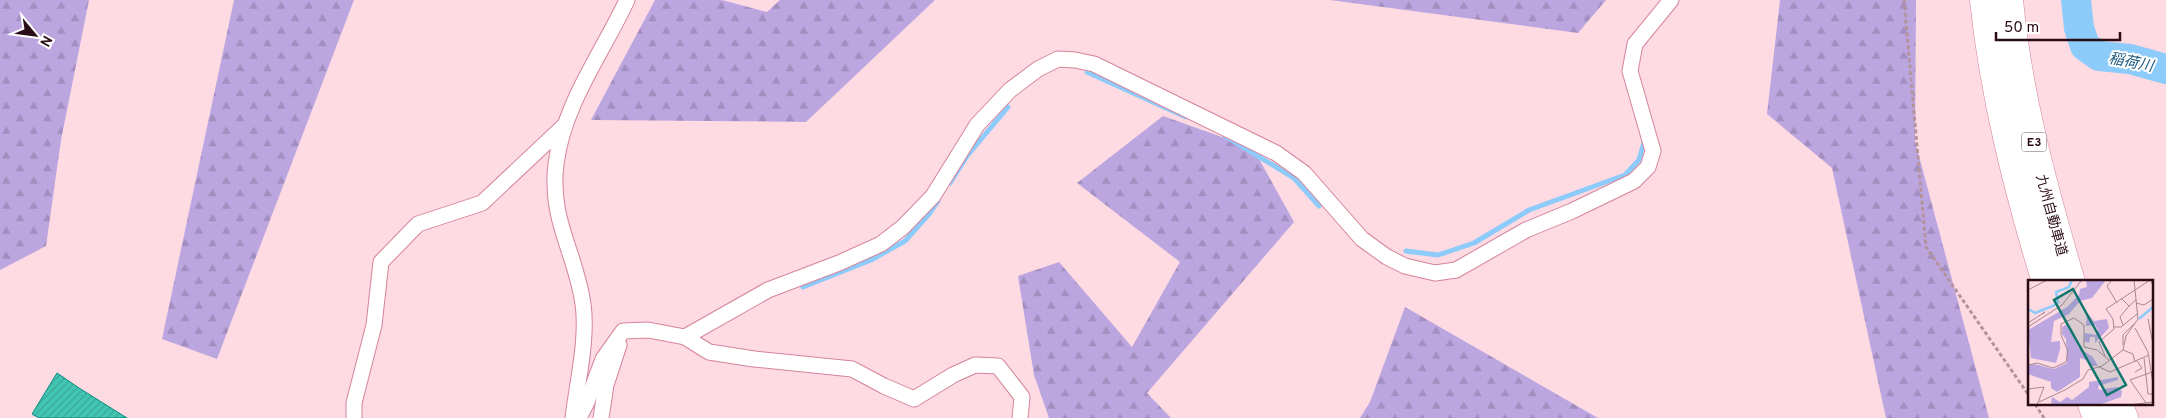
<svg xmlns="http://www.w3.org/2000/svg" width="2166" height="418" viewBox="0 0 2166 418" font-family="Overpass,'Noto Sans JP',sans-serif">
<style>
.forest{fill:url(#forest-firs)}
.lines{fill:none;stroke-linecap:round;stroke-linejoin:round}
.stream{stroke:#8ccbfa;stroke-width:5}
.river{stroke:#8ccbfa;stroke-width:30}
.building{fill:url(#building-hatch);stroke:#038b7c}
.street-casing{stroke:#d5849b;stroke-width:17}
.highway-casing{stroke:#d5849b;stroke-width:29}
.path{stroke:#b5939c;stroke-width:3;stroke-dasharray:4 2.5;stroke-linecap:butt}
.street{stroke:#fff;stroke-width:15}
.highway{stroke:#fff;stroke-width:28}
.labels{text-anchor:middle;stroke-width:4;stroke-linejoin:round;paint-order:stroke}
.shield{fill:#fff;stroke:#6a555c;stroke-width:1}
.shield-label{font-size:12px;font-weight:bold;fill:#2a0c16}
.street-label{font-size:14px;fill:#2a0c16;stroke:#fff}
.water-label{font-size:15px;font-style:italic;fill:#1c577e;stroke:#fff}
.inset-river{fill:none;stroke:#8ccbfa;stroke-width:2.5}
.inset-road{fill:none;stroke:#a98891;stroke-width:1}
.view{fill:#0f766e;fill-opacity:0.15;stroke:#0f766e;stroke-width:2.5}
.inset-edge{fill:none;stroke:#2a0c16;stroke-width:2.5}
</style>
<defs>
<pattern id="forest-firs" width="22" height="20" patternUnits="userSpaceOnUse" patternTransform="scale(1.25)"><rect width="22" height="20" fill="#bca6e0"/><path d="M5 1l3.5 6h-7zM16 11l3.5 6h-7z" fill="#a28ebf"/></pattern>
<pattern id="building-hatch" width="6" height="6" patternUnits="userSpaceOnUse" patternTransform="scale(1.25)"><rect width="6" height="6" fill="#42c5b3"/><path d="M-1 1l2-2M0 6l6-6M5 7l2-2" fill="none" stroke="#3aa899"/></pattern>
</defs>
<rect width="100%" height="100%" fill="#fedae3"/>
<!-- forest -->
<g class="forest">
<path d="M0 0H89L61 140 46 246 0 270Z"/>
<path d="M234 0H354L217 359 162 339Z"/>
<path d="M655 0H722L767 12 780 0H935L806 122 591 120Z"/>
<path d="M1330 0H1606L1578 33Z"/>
<path d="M1780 0H1916L1915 141 1989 418H1886L1832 168 1767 114Z"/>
<path d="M1163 116 1253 148 1294 222 1147 393 1171 418H1049L1034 375 1018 276 1059 262 1132 347 1180 262 1077 183Z"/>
<path d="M1405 307 1598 418H1360L1370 402Z"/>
</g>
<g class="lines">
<!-- stream -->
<g class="stream">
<path d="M1087 72 1186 117"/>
<path d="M1225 136 1294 178 1319 206"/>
<path d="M950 183 967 156 1008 107"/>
<path d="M1406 251 1438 255 1474 243 1529 210 1625 175 1639 160 1645 139"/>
<path d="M803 287 871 260 905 241 929 214 938 201"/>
</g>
<!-- river -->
<path class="river" d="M2076 0 2079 28 2085 46 2099 56 2130 59 2166 69"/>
</g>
<!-- building -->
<path class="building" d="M57 373 79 388 127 418H39L32 414Z"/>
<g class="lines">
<defs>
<g id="street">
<path d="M685 337 768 290 839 263 881 244 903 227 933 196 977 125 1010 90 1038 69 1058 59 1075 60 1094 64 1276 153 1304 173 1362 239 1387 257 1405 266 1435 273 1456 270 1526 230 1572 211 1634 181 1648 167 1653 151 1630 71 1635 44 1671 0"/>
<path d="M354 418V403L374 325 381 262 418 224 482 203 565 125"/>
<path d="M573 418C577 383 588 339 583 304 576 253 549 220 556 164 563 105 603 52 627 0"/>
<path d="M579 418 587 402 603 359 623 331 648 330 685 337 709 352 754 359 852 369 884 386 914 399 953 375 975 365 998 366 1022 397 1020 418"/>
<path d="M601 418 606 385 619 345"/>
</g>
<g id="highway">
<path d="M1984 0C1994 96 2018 190 2046 282"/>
<path d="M2009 0C2018 96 2044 190 2071 282"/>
<path d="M2092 404 2097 418"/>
<path d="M2118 404 2124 418"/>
</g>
</defs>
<!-- street casing -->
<use href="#street" class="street-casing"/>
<!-- highway casing -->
<use href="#highway" class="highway-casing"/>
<!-- path -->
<g class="path">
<path d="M1904 0 1926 247 2030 397"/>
<path d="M2035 404 2044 418"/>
</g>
<!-- street -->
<use href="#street" class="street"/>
<!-- highway -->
<use href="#highway" class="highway"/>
</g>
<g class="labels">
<!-- shield labels -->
<rect class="shield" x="2021.5" y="132.5" width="25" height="19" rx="4"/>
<g class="shield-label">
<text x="2034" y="146">E3</text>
</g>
<!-- street labels -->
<g class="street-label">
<text transform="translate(2052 215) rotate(75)" y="5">九州自動車道</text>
</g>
<!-- water labels -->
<g class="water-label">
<text transform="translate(2131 62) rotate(11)" y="5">稲荷川</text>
</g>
</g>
<!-- overview -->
<g transform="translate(2028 280)">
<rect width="125" height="125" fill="#fedae3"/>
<path d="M58 0H78L64 18 52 21 41 34 26 41 23 62 32 61V69L28 83 3 78 0 50 39 27 51 15 52 9 59 7ZM59 33 66 41 79 39 81 48 67 63V57H62L61 63 56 61 57 53 68 55 70 50 67 45 58 46ZM39 44 51 68 65 77 70 86H62L61 81 52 78V97L29 112 23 108V102L0 94V86L6 84 26 89 39 83 38 59 34 54V47ZM90 97V100L70 106 71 110 89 107 94 111 93 117 71 125H23L24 117 32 122 39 117 44 120 61 107V102Z" fill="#bca6e0"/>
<path class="inset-river" d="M0 29 7 33 25 26 30 22 28 12 41 7 44 0M111 39 125 27"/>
<path class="inset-road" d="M84 0 79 6 89 23M0 10 19 0M107 10 122 0 125 5M93 18 101 26 108 20M108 23 116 25 125 19M120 39 125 64M0 43 17 32 14 34M95 45 92 37 101 26M0 47 34 25 54 0M85 47H93L109 34M107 48 120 72 125 104M95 65V55L108 42M95 70 105 74 107 82M77 76 71 62 86 49 85 39 78 29 107 10M116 78 120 114H125M0 85 9 83 25 88 38 82 40 71 33 55V44L46 38 56 45V67L69 70 81 80M71 87 82 92 121 75M107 92 114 88 109 81M0 109 16 107 9 125M11 122 37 110 55 99 60 90 74 86 95 70 98 56 110 39 106 0M118 123 102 100 124 92M101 125 125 122"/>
<path class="view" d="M45 9 98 105 79 115 26 20Z"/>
<rect width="125" height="125" class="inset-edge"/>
</g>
<!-- north arrow -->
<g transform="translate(35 35) rotate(119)" stroke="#ffffff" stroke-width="4" paint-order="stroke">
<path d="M0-4L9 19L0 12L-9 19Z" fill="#2a0c16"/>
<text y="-8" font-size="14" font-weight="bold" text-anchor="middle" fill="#2a0c16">N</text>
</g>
<!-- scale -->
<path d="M1996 32v8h124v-8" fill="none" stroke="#2a0c16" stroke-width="2.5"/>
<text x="2004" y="32" font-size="15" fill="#2a0c16" stroke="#ffffff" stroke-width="4" paint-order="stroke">50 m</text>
</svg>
